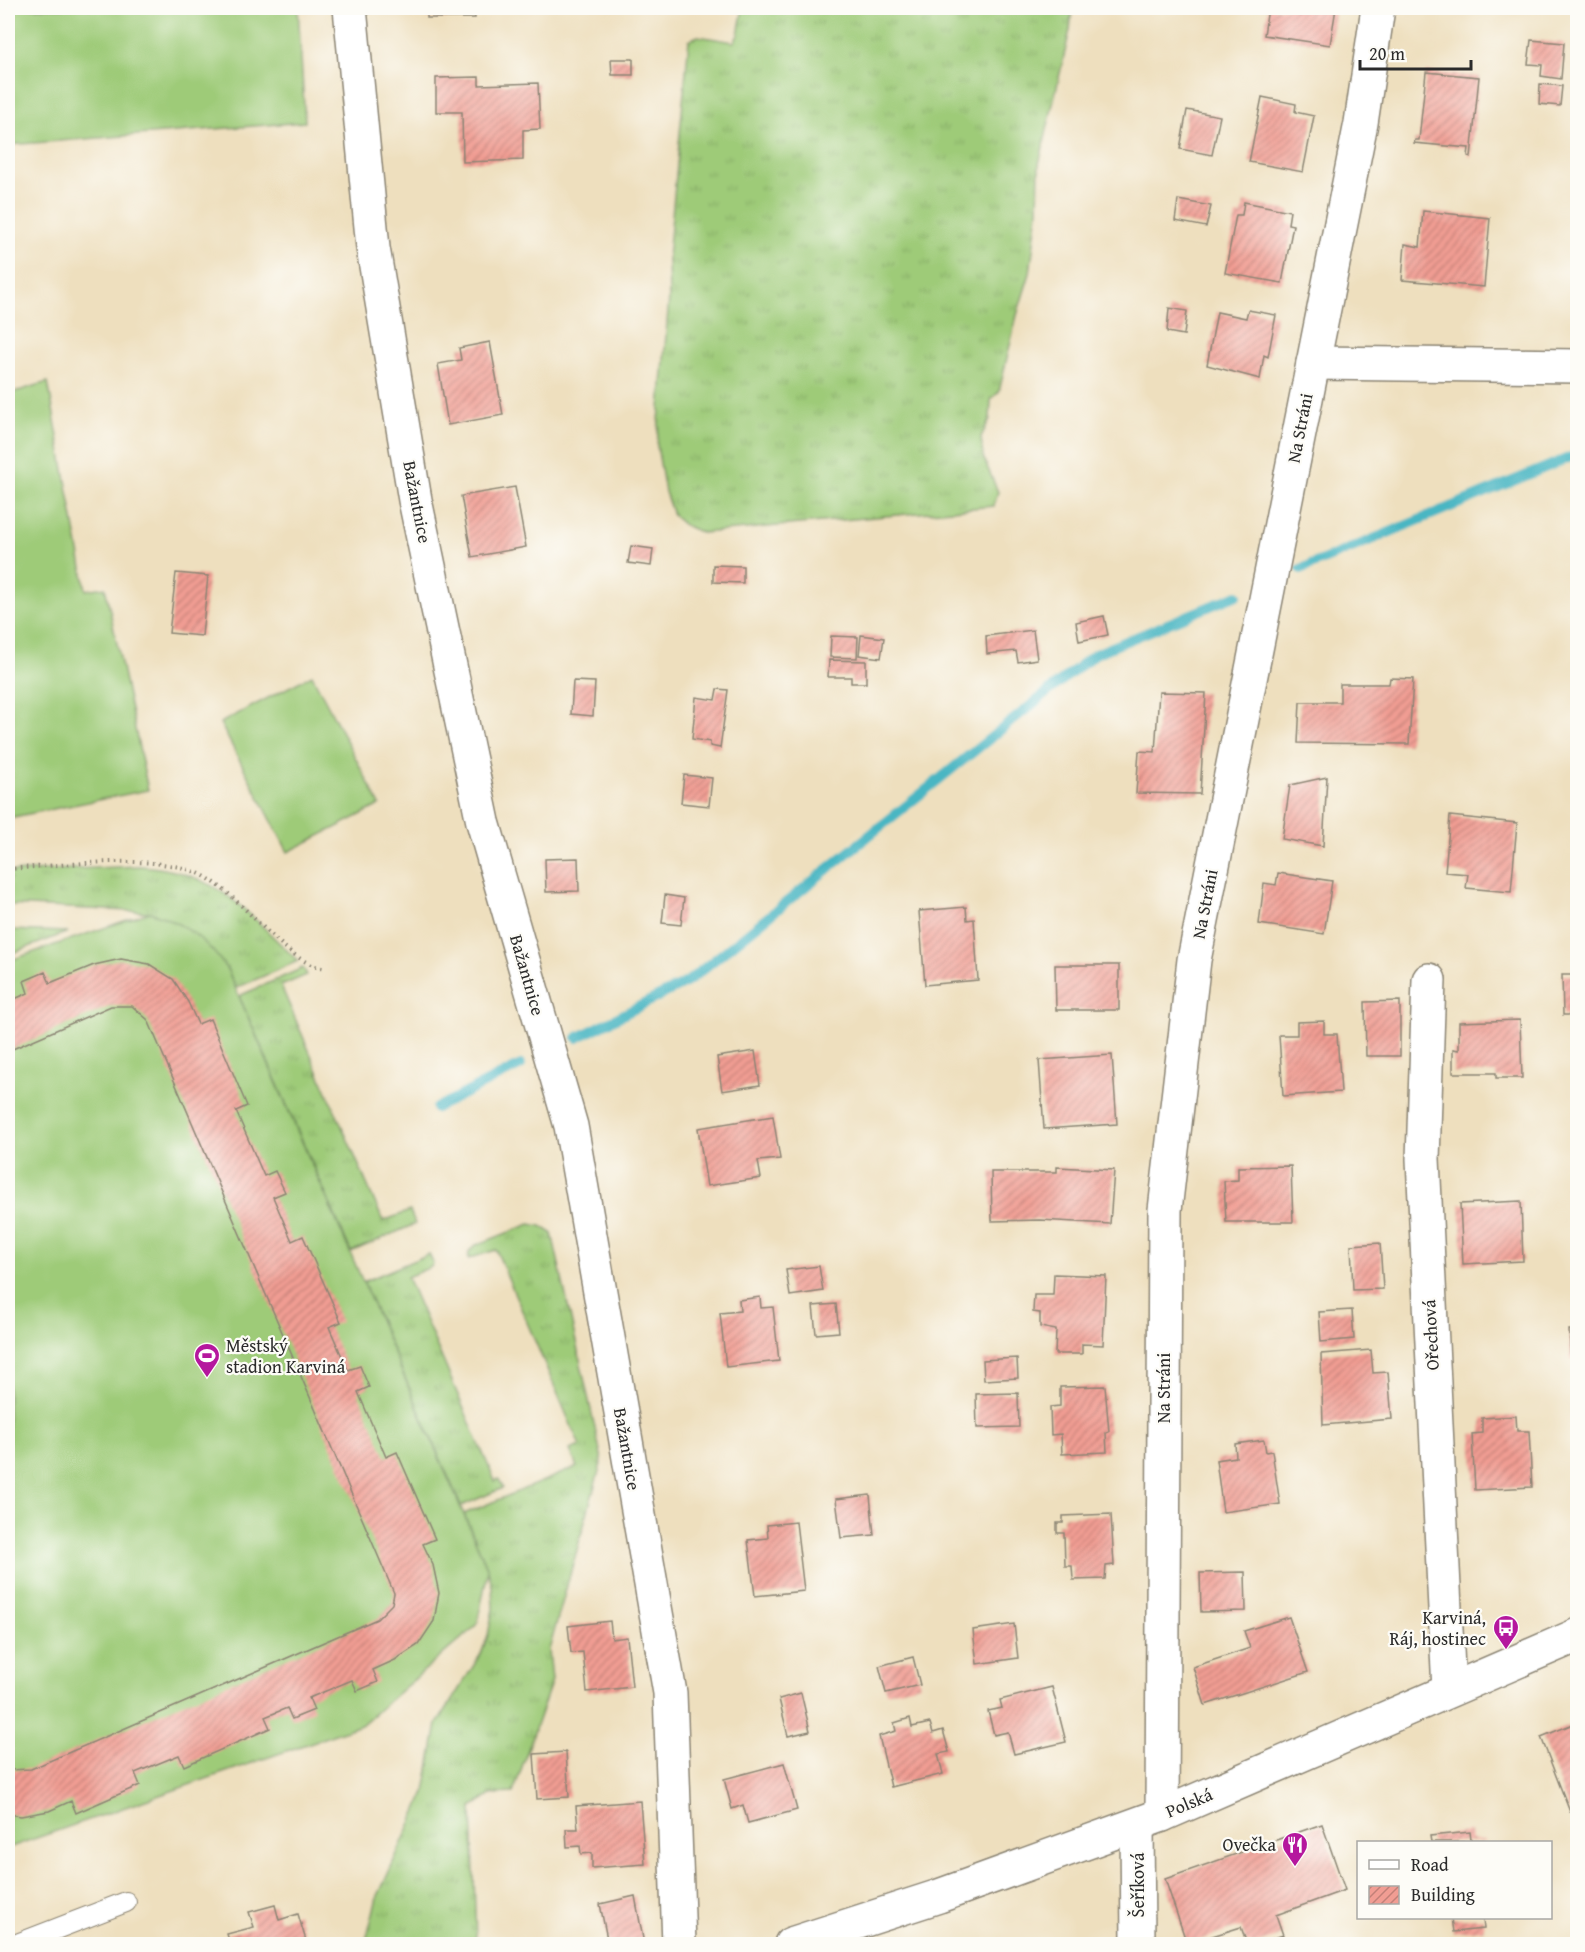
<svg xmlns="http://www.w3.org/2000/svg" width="1585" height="1952" viewBox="0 0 1585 1952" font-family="'Gentium Book Plus',serif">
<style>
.grass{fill:url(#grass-tufts);stroke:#647b52;stroke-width:1.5}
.garden{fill:#9ecb78;stroke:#647b52;stroke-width:1.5}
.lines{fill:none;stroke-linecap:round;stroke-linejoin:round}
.stream{stroke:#48b6c3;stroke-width:10}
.building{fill:url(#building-hatch)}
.service-casing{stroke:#8c8574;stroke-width:22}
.minor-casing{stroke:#8c8574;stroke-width:36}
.tertiary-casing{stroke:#8c8574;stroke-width:36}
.path{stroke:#8c8574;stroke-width:4;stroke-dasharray:1.5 4.5;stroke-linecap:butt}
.service{stroke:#fff;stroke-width:20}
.minor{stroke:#fff;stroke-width:33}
.tertiary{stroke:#fff;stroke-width:33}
.labels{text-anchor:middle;stroke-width:4.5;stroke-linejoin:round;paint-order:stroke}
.street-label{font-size:18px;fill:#2b2b2b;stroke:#fdfcf7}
.poi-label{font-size:18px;fill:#2b2b2b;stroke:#fdfcf7;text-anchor:end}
</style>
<defs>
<pattern id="grass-tufts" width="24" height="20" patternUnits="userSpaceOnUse" patternTransform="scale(1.5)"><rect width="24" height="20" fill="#9ecb78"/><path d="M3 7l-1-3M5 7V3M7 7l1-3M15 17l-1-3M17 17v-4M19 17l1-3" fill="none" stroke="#88ae68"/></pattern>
<pattern id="building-hatch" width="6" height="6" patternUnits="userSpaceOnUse" patternTransform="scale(1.5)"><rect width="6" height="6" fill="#f19d93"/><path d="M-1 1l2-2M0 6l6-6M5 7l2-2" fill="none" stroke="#c38078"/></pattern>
</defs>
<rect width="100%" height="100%" fill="#fdfcf7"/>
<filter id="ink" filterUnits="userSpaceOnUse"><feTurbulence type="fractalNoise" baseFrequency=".0167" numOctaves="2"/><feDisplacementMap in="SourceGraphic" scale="12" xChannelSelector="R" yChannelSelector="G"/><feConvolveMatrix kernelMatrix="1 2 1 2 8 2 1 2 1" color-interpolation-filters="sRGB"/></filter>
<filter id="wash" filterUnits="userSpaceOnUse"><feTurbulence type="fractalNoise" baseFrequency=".008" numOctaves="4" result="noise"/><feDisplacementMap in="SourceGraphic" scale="24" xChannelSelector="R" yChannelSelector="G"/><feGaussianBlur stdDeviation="1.35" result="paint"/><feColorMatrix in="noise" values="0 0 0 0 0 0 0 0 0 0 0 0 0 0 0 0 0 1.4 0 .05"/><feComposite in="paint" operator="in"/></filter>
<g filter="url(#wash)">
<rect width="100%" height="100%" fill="#eedfbe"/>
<!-- grass -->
<g class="grass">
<path d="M743 8H1072L1070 30 1039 164 1038 211 1030 273 1017 315 999 392 991 399 990 419 981 437 983 457 998 492 994 506 702 533 684 525 673 515 665 492 657 446 669 298 668 258 689 40 698 36 734 42 738 35Z"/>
<path d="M140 866C218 871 245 911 298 961L236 988 228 971 150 912 8 905V872Z"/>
<path d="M8 930 68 932 8 955Z"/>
<path d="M303 968 307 975 281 986 383 1221 410 1211 415 1224 351 1252 239 996Z"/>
<path d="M530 1224 541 1226 552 1233 602 1460 549 1650 552 1680 513 1793 492 1794 472 1807 476 1944H365L377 1898 425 1792 437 1724 481 1654 488 1635 493 1609 492 1586 488 1570 464 1514 577 1467 570 1450 580 1446 496 1250 468 1259 469 1252 474 1246Z"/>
<path d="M429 1254 433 1263 431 1267 407 1277 495 1481 499 1479 503 1488 461 1506 363 1282Z"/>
</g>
<!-- garden -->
<g class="garden">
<path d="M8 8H298L305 122 8 145Z"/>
<path d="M48 382 86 590 105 587 148 790 8 818V394Z"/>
<path d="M312 675 380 805 288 852 220 723Z"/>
<path d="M150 912C184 923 208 940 228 971L488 1570 477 1625 361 1725 8 1848V961Z"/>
</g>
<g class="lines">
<!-- stream -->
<g class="stream">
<path d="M1301 569 1578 454"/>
<path d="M577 1038 687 982 1095 654 1237 595"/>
<path d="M436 1108 521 1065"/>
</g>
</g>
<g id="blocks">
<!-- building -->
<g class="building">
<rect x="427" y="8" width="48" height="10"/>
<path d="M1268 8H1336L1330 45 1264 35Z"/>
<path d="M1531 40 1564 43 1561 79 1541 76 1542 65 1528 64Z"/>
<path d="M611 59H633V75H612Z"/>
<path d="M1426 72 1479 77 1471 157 1468 156 1469 148 1414 143 1415 140H1419Z"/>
<path d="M479 77V85L538 83 540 129 523 130V160L463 162 462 112H436V78Z"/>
<path d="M1540 84 1562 86 1560 106 1539 104Z"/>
<path d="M1262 97 1296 104 1295 112 1314 116 1303 172 1249 162Z"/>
<path d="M1187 110 1220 116 1212 155 1180 149Z"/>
<path d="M1178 200 1211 206 1206 227 1175 221Z"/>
<path d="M1244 202 1290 211 1288 224 1293 225 1282 283 1225 273 1236 215H1242Z"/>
<path d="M1423 211 1490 218 1484 287 1402 280 1405 244 1420 247Z"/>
<path d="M1169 308 1187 311 1184 335 1167 332Z"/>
<path d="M1248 310 1276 315 1268 357 1264 355 1260 379 1207 365 1217 312 1246 318Z"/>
<path d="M490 342 503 415 448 425 438 364 461 360 459 348Z"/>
<path d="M515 487 526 547 472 557 461 496Z"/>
<path d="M631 546 653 549 651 566 628 563Z"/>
<path d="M713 565 743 566V583L713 582Z"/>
<path d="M176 573 208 576 202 636 169 633Z"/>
<path d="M1104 616 1108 635 1079 641 1076 622Z"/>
<path d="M1033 630 1037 659 1018 662 1016 651 987 654 986 636Z"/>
<path d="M861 635 884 638 881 658 859 655Z"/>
<path d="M831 636 858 637 857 658 830 657Z"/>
<path d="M829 660 866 661V683H851V677H828Z"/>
<path d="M1390 678 1413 679 1409 744 1298 743 1300 702H1340V684H1389Z"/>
<path d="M573 681 595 682 593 716 571 714Z"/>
<path d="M717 689 728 690 720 748 710 746V742L692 739 696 697 715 700Z"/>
<path d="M1159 692 1206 693 1200 794 1136 793 1139 751 1155 752Z"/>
<path d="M684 775 712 778 709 806 681 803Z"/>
<path d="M1327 777 1323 846 1282 839 1290 785Z"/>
<path d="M1450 816 1517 823 1511 892 1466 888 1468 874 1445 872Z"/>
<path d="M578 858 579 891 546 892 545 859Z"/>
<path d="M1278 873 1332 881 1324 934 1259 924 1264 883 1276 885Z"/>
<path d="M665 895 684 898 681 925 662 923Z"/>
<path d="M966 907 967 920 974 919 978 980 925 985 919 911Z"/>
<path d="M121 959 149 964 173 979 188 1002 198 1024 210 1019 247 1106 236 1111 264 1176 275 1171 285 1192 273 1197 292 1241 303 1236 341 1322 329 1327 348 1370 360 1366 369 1387 358 1392 386 1457 397 1452 435 1539 423 1544 433 1565 439 1593 434 1621 418 1645 395 1660 373 1670 378 1682 357 1691 352 1680 309 1698 314 1710 292 1719 287 1708 265 1717 270 1728 184 1766 179 1755 135 1773 140 1785 76 1813 71 1801 49 1811 21 1816 8 1814 9 1770 31 1769 377 1619 392 1604 394 1593 148 1020 132 1006H111L8 1051V1002L28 993 24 981 45 972 50 983 94 965Z"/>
<path d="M1055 965H1119V1010H1056Z"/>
<path d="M1562 975H1578V1015H1563Z"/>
<path d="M1400 1001V1056H1366L1365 1002Z"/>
<path d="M1520 1020 1522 1078H1496V1073H1453V1049L1459 1050V1022Z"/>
<path d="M1324 1021V1034H1337L1341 1092 1283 1096 1279 1035H1297V1022Z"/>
<path d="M755 1051 760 1085 722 1091 717 1057Z"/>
<path d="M1112 1055 1117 1124 1044 1129 1039 1060Z"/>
<path d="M773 1116 780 1159 758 1161 761 1178 707 1186 698 1128Z"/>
<path d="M1291 1166 1293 1222H1226L1224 1181 1238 1180V1167Z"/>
<path d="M1057 1167 1114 1170 1110 1224 1040 1220 992 1221 991 1172H1057Z"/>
<path d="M1521 1201 1523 1261 1463 1264 1460 1204Z"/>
<path d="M1380 1243 1383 1289 1353 1290 1351 1245Z"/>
<path d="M819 1266 823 1291 790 1296 786 1270Z"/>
<path d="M1054 1274 1106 1276 1103 1345 1082 1344V1354H1055L1056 1330 1040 1327V1313L1033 1312 1034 1295H1053Z"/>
<path d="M760 1297 761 1308 773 1307 779 1361 726 1367 720 1313 740 1311 739 1300Z"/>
<path d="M836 1304 839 1332 816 1334 813 1306Z"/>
<path d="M1352 1310 1354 1339 1321 1342 1319 1312Z"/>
<path d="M1569 1330H1578V1359H1571Z"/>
<path d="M1371 1350 1373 1373 1388 1372 1392 1419 1323 1425 1321 1354Z"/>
<path d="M1017 1358 1018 1378 984 1380 983 1360Z"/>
<path d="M1105 1386 1109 1432 1106 1433 1107 1452 1062 1454 1061 1434 1051 1435 1050 1407 1060 1406V1387Z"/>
<path d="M1018 1393 1019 1427 977 1428 976 1394Z"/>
<path d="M1516 1416 1517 1431H1529L1532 1487 1475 1490 1472 1434 1482 1433V1418Z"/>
<path d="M1264 1440 1266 1452 1272 1451 1280 1504 1223 1512 1216 1460 1236 1457 1235 1444Z"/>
<path d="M870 1495 874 1535 841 1538 836 1499Z"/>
<path d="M1111 1514 1114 1565 1106 1566 1105 1579 1073 1580 1072 1566H1065L1064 1533H1057V1523H1063V1516Z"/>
<path d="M796 1522 804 1591 755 1596 748 1540 768 1538 767 1525Z"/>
<path d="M1245 1572 1246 1611 1201 1612 1200 1573Z"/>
<path d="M1289 1617 1308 1672 1205 1705 1193 1667 1250 1648 1244 1631Z"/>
<path d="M610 1621 612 1639 627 1637 632 1687 587 1692 583 1652 571 1653 568 1626Z"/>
<path d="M1014 1624 1018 1658 977 1664 973 1630Z"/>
<path d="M913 1657 920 1685 886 1693 879 1666Z"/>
<path d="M1052 1687 1066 1742 1014 1754 1008 1732 994 1735 988 1711 1002 1708 1000 1700Z"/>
<path d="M801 1693 810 1731 788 1736 779 1699Z"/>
<path d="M910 1718 912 1727 930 1723 933 1733 943 1730 949 1752 938 1754 943 1774 891 1787 879 1736 896 1731 894 1723Z"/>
<path d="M1578 1722V1809L1570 1812 1541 1737Z"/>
<path d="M566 1752 569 1797 537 1799 534 1754Z"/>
<path d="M784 1763 797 1810 748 1823 743 1805 732 1809 724 1779Z"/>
<path d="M640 1801 645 1864 592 1868V1853L581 1854 580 1846 567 1847 566 1829H578L576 1806Z"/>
<path d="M1322 1824 1345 1890 1276 1915 1283 1935 1256 1944H1247L1241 1927 1187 1944 1165 1879Z"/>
<path d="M1470 1832 1471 1840H1484V1842H1431L1430 1836Z"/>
<path d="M635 1896 644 1944H608L600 1904Z"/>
<path d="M275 1905 279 1920 298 1914 307 1944H230L227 1934 254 1927 249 1912Z"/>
<path d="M1451 1918H1483L1484 1929 1453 1932Z"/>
</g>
</g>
</g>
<g filter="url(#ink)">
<use href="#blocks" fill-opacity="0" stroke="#8c8574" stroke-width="1.5"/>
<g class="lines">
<defs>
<path id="service" d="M17 1944 126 1902"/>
<g id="minor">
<path d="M350 8 373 248 415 500 483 822 571 1126 670 1693 679 1944"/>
<path d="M1313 363 1578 366"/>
<path d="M1429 980 1423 1159 1449 1690"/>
<path d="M1162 1815 1165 1210 1194 960 1361 123 1378 8"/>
<path d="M1137 1825 1138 1944"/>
</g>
<path id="tertiary" d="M791 1944 939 1896 1162 1815 1578 1635"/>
</defs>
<!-- service casing -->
<use href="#service" class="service-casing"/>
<!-- minor casing -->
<use href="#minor" class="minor-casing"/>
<!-- tertiary casing -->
<use href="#tertiary" class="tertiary-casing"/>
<!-- path -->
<path class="path" d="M8 869C60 866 154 852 200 874 242 894 282 961 323 968"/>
<!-- service -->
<use href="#service" class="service"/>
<!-- minor -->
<use href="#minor" class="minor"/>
<!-- tertiary -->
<use href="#tertiary" class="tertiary"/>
</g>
</g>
<!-- icons -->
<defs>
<symbol id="stadium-pin" viewBox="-11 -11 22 30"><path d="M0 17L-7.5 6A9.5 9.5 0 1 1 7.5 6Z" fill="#b5179e" stroke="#fdfcf7"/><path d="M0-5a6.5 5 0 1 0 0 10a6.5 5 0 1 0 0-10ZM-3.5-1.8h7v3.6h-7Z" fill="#fff"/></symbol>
<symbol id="bus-pin" viewBox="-11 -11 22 30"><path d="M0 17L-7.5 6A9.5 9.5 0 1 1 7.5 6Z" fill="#b5179e" stroke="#fdfcf7"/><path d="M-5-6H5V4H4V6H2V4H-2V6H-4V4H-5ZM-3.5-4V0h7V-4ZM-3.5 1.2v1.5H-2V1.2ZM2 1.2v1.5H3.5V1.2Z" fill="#fff"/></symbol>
<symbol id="restaurant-pin" viewBox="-11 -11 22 30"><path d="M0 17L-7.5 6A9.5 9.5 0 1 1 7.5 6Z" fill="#b5179e" stroke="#fdfcf7"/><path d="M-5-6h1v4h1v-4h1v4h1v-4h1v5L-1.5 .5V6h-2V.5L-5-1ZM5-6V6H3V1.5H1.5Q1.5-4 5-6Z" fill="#fff"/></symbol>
</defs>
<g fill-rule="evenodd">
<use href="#stadium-pin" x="192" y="1341" width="30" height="40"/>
<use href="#bus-pin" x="1491" y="1613" width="30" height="40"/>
<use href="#restaurant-pin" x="1280" y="1830" width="30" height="40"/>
</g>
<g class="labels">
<!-- street labels -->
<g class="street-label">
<text transform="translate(1300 428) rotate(-79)" y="6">Na Stráni</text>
<text transform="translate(417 502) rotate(79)" y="6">Bažantnice</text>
<text transform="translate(1205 904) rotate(-79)" y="6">Na Stráni</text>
<text transform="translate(527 975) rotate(74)" y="6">Bažantnice</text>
<text transform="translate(1431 1335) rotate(-93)" y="6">Ořechová</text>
<text transform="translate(1164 1388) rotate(-90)" y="6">Na Stráni</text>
<text transform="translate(627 1449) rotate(80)" y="6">Bažantnice</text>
<text transform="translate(1189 1803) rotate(-23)" y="6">Polská</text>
<text transform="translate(1138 1885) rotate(-90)" y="6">Šeříková</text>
</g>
<!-- poi labels -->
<g class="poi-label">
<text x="226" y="1352" text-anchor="start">Městský<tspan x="226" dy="21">stadion Karviná</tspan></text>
<text x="1486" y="1624">Karviná,<tspan x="1486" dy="21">Ráj, hostinec</tspan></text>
<text x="1276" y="1851">Ovečka</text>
</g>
</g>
<!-- margin -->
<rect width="1585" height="1952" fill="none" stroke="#fdfcf7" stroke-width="30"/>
<!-- legend -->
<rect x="1357" y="1841" width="195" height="78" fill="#fdfcf7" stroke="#a9a8a5" stroke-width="1.5"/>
<rect x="1369" y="1860" width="30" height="9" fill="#ffffff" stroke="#a9a8a5" stroke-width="1.5"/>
<text x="1411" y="1871" font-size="18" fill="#2b2b2b">Road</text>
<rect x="1369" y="1886" width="30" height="18" fill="url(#building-hatch)" stroke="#a9a8a5" stroke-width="1.5"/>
<text x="1411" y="1901" font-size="18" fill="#2b2b2b">Building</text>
<!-- scale -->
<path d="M1360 60v9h111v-9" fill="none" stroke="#2b2b2b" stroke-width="3"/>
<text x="1369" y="60" font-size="18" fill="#2b2b2b" stroke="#fdfcf7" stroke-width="4.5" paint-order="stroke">20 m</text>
</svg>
